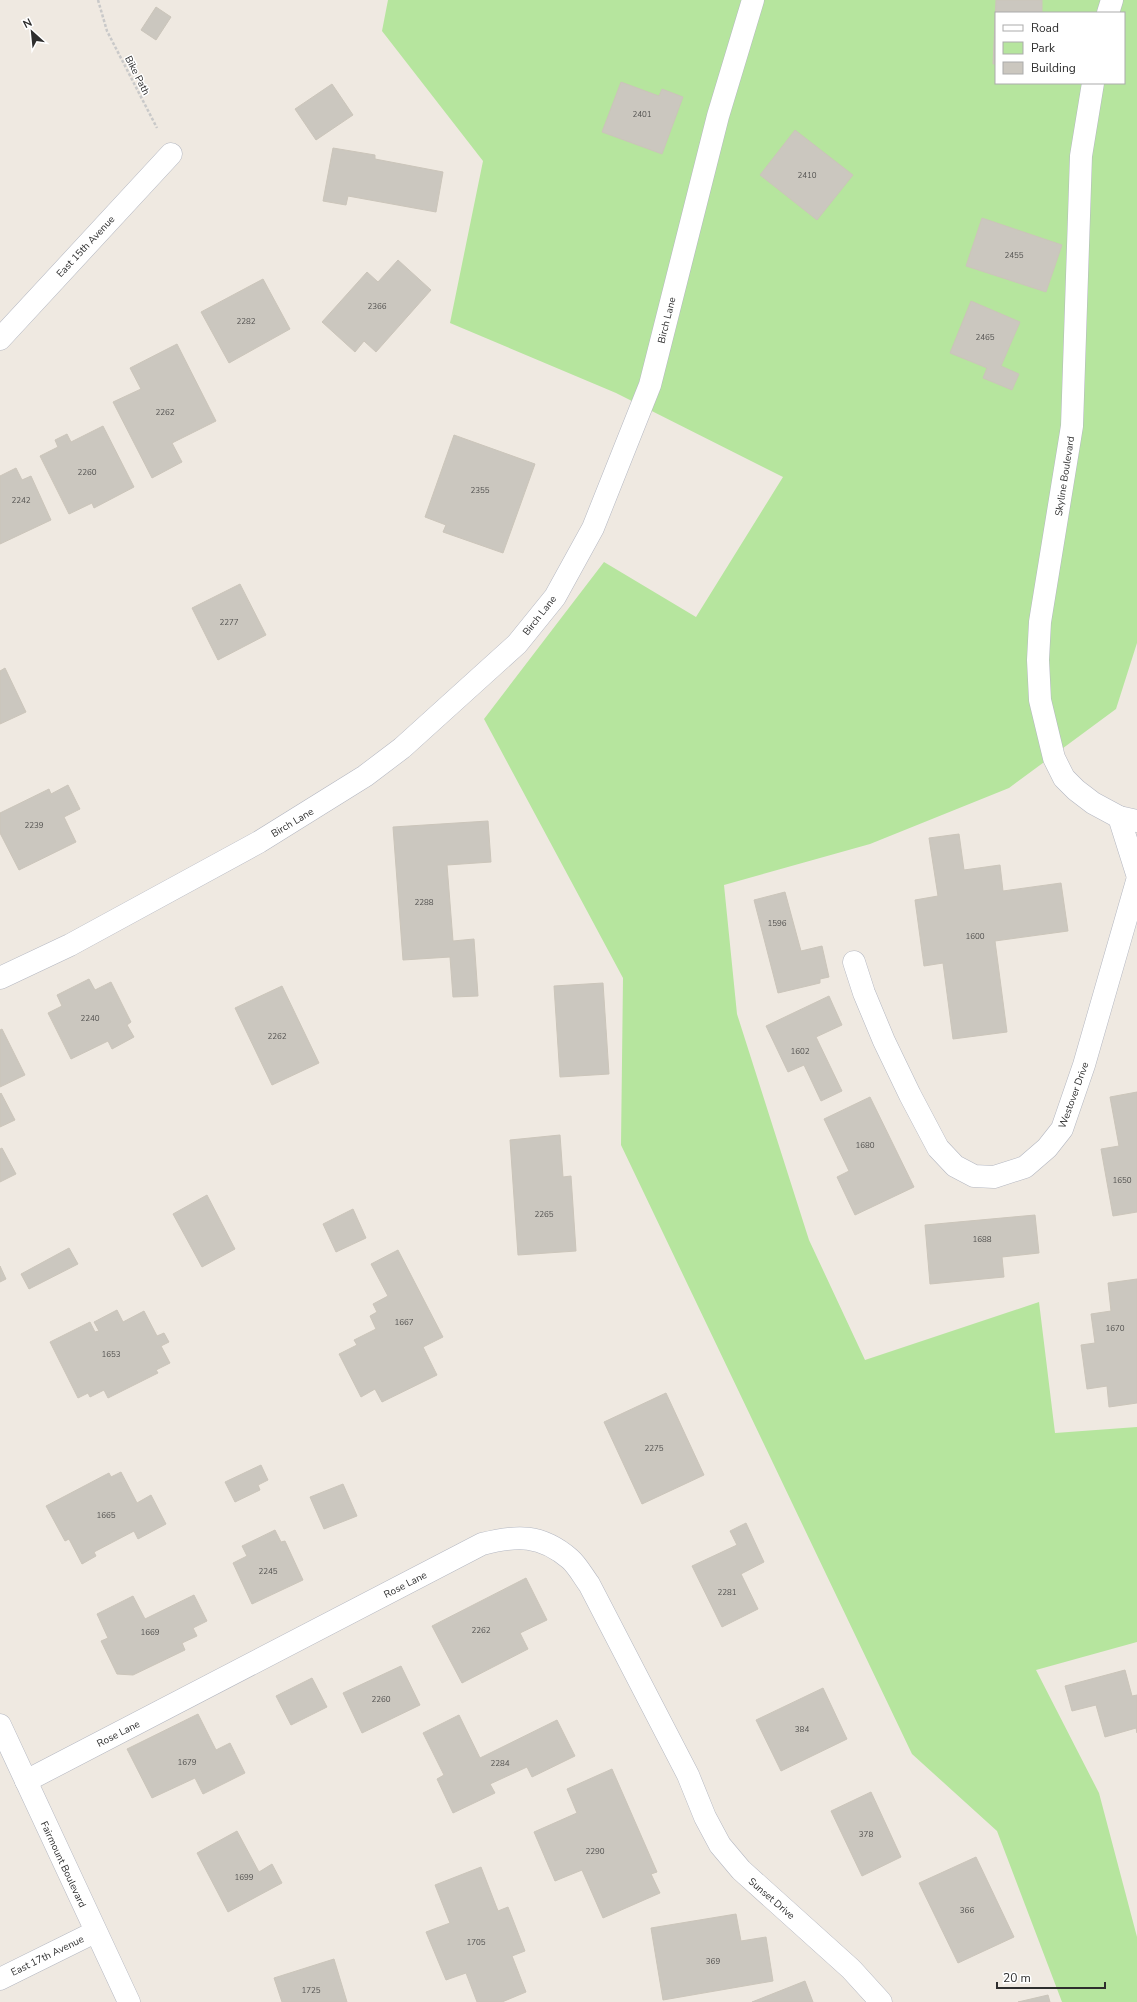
<svg xmlns="http://www.w3.org/2000/svg" width="1137" height="2002" viewBox="0 0 1137 2002" font-family="'Nunito Sans',sans-serif">
<style>
.green{fill:#b6e59e;fill-rule:evenodd}
.building{fill:#cbc7bf;stroke:#cbc5ba}
.lines{fill:none;stroke-linecap:round;stroke-linejoin:round}
.street-casing{stroke:#b4b7c1;stroke-width:23}
.path{stroke:#c9c9c9;stroke-width:2.5;stroke-dasharray:3 2;stroke-linecap:butt}
.street{stroke:#fff;stroke-width:22}
.labels{text-anchor:middle;stroke-width:3;stroke-linejoin:round;paint-order:stroke}
.number-label{font-size:8px;fill:#555452}
.street-label{font-size:10px;fill:#2e2e2e;stroke:#fff}
</style>
<rect width="100%" height="100%" fill="#efe9e1"/>
<!-- green -->
<path class="green" d="M388 0H1137V643L1116 709 1009 788 870 844 724 885 737 1014 809 1240 865 1360 1039 1302 1055 1433 1137 1427V1642L1036 1670 1099 1793 1137 1937V2002H1062L997 1831 912 1754 621 1145 623 978 484 719 604 562 696 617 783 477 616 393 450 323 483 161 382 31ZM996 13H1124V83H996Z"/>
<!-- building -->
<g class="building">
<path d="M996 0H1042V13H996V64H993Z"/>
<path d="M156 7 171 17 156 40 141 30Z"/>
<path d="M621 82 659 96 662 89 683 97 662 154 602 132Z"/>
<path d="M332 84 353 115 316 140 295 109Z"/>
<path d="M795 130 853 175 817 220 760 175Z"/>
<path d="M333 148 375 155V159L443 172 436 212 348 196 346 205 323 201Z"/>
<path d="M982 218 1062 245 1046 292 966 266Z"/>
<path d="M398 260 431 290 376 352 364 341 355 352 322 322 367 272 378 282Z"/>
<path d="M263 279 290 329 229 363 201 312Z"/>
<path d="M971 301 1020 322 1001 366 1019 374 1012 390 983 378 987 368 950 353Z"/>
<path d="M177 344 216 421 172 443 182 462 152 478 113 402 141 389 130 368Z"/>
<path d="M103 426 134 487 94 508 92 503 69 514 40 456 58 447 55 440 67 434 71 442Z"/>
<path d="M454 435 535 464 503 553 443 532 446 525 425 517Z"/>
<path d="M16 468 22 480 31 476 51 520 0 544V476Z"/>
<path d="M240 584 266 635 218 660 192 608Z"/>
<path d="M5 668 26 712 0 724V671Z"/>
<path d="M68 785 80 809 64 817 76 842 19 870 0 833V813L49 789 51 794Z"/>
<path d="M488 821 491 862 447 865 453 941 474 939 478 996 453 997 450 957 403 960 393 827Z"/>
<path d="M959 834 964 870 1000 865 1003 891 1061 883 1068 931 995 941 1007 1032 953 1039 943 963 924 966 915 900 938 896 929 838Z"/>
<path d="M785 892 801 951 822 946 829 977 820 979V983L778 993 754 900Z"/>
<path d="M89 979 95 990 111 982 131 1022 127 1025 134 1037 112 1049 108 1041 71 1059 48 1013 62 1006 57 995Z"/>
<path d="M603 983 609 1074 560 1077 554 986Z"/>
<path d="M282 986 319 1063 272 1085 235 1008Z"/>
<path d="M829 996 842 1025 816 1037 842 1091 821 1101 804 1065 788 1072 766 1026Z"/>
<path d="M2 1029 25 1075 0 1087V1030Z"/>
<path d="M1137 1092V1212L1113 1216 1101 1149 1119 1146 1110 1097Z"/>
<path d="M1 1093 15 1120 0 1127V1094Z"/>
<path d="M870 1097 914 1187 855 1215 837 1177 849 1171 824 1119Z"/>
<path d="M560 1135 563 1177 571 1176 576 1251 518 1255 510 1140Z"/>
<path d="M2 1148 16 1174 0 1182V1149Z"/>
<path d="M207 1195 235 1249 202 1267 173 1214Z"/>
<path d="M353 1209 366 1238 336 1252 323 1224Z"/>
<path d="M1035 1215 1039 1253 1002 1257 1004 1277 930 1284 925 1225Z"/>
<path d="M69 1248 78 1264 29 1289 21 1274Z"/>
<path d="M398 1250 443 1337 423 1347 437 1375 382 1402 375 1389 361 1397 339 1354 357 1345 354 1340 376 1329 370 1316 377 1312 373 1304 388 1296 371 1264Z"/>
<path d="M0 1266 6 1279 0 1282Z"/>
<path d="M1137 1279V1403L1109 1407 1107 1386 1087 1389 1081 1345 1095 1343 1091 1314 1111 1311 1108 1283Z"/>
<path d="M117 1310 123 1322 144 1311 157 1336 164 1333 169 1342 161 1346 170 1363 156 1370 158 1373 108 1398 104 1390 90 1397 88 1393 78 1398 50 1342 90 1322 95 1332 99 1331 94 1322Z"/>
<path d="M666 1393 704 1475 642 1504 604 1422Z"/>
<path d="M261 1465 268 1480 258 1485 260 1490 235 1502 225 1482Z"/>
<path d="M121 1472 137 1503 151 1495 166 1524 138 1539 134 1531 94 1552 96 1556 82 1564 69 1539 65 1541 46 1506 109 1473 111 1477Z"/>
<path d="M343 1484 357 1516 324 1529 310 1497Z"/>
<path d="M746 1523 764 1562 741 1574 758 1609 722 1627 692 1566 737 1545 730 1531Z"/>
<path d="M275 1530 281 1542 285 1541 303 1580 252 1604 233 1563 247 1556 242 1546Z"/>
<path d="M526 1578 547 1620 520 1633 528 1649 462 1683 432 1626Z"/>
<path d="M194 1595 207 1621 193 1628 197 1636 182 1643 185 1650 133 1675 117 1674 101 1641 108 1638 97 1614 133 1596 145 1619Z"/>
<path d="M401 1666 420 1705 362 1733 343 1693Z"/>
<path d="M1125 1670 1132 1696 1137 1695V1733L1136 1728 1105 1737 1096 1705 1072 1711 1065 1686Z"/>
<path d="M312 1678 327 1707 291 1725 276 1696Z"/>
<path d="M823 1688 847 1739 781 1771 756 1720Z"/>
<path d="M198 1714 216 1750 230 1743 245 1773 203 1794 195 1778 152 1798 127 1749Z"/>
<path d="M459 1715 480 1758 557 1720 575 1756 532 1777 527 1767 490 1784 495 1793 453 1813 437 1779 444 1775 423 1733Z"/>
<path d="M612 1769 657 1872 651 1874 660 1893 603 1918 582 1870 555 1881 534 1832 577 1813 567 1789Z"/>
<path d="M871 1792 901 1857 862 1876 831 1811Z"/>
<path d="M237 1831 259 1872 272 1864 282 1883 228 1912 197 1853Z"/>
<path d="M976 1857 1014 1937 958 1963 919 1883Z"/>
<path d="M481 1867 498 1911 508 1907 525 1951 512 1956 526 1992 502 2002H477L466 1973 446 1980 426 1932 450 1923 435 1885Z"/>
<path d="M736 1914 741 1941 766 1937 773 1981 663 2000 651 1928Z"/>
<path d="M334 1959 347 2002H282L274 1978Z"/>
<path d="M805 1981 813 2002H752Z"/>
<path d="M1048 1995 1050 2002H1018Z"/>
</g>
<g class="lines">
<defs>
<g id="street">
<path d="M1108 13 1112 0"/>
<path d="M1093 83 1081 156 1072 426 1040 622 1038 660 1040 700 1054 758 1064 778 1076 790 1093 803 1119 817 1137 821"/>
<path d="M0 339 171 154"/>
<path d="M1119 817 1137 874"/>
<path d="M854 962 864 993 884 1041 910 1095 938 1148 955 1166 974 1176 994 1177 1025 1167 1047 1148 1062 1129 1084 1065 1137 881"/>
<path d="M0 978 70 945 259 842 365 776 402 748 517 644 555 597 593 528 650 385 718 116 753 0"/>
<path d="M0 1725 129 2002"/>
<path d="M26 1781 482 1544C517 1535 541 1534 570 1559 577 1565 583 1576 589 1584L688 1775 705 1817 720 1845 741 1870 851 1969 881 2002"/>
<path d="M0 1979 95 1932"/>
</g>
</defs>
<!-- street casing -->
<use href="#street" class="street-casing"/>
<!-- path -->
<path class="path" d="M98 0 107 31 157 128"/>
<!-- street -->
<use href="#street" class="street"/>
</g>
<g class="labels">
<!-- number labels -->
<g class="number-label">
<text x="642" y="117">2401</text>
<text x="807" y="178">2410</text>
<text x="1014" y="258">2455</text>
<text x="377" y="309">2366</text>
<text x="246" y="324">2282</text>
<text x="985" y="340">2465</text>
<text x="165" y="415">2262</text>
<text x="87" y="475">2260</text>
<text x="480" y="493">2355</text>
<text x="21" y="503">2242</text>
<text x="229" y="625">2277</text>
<text x="34" y="828">2239</text>
<text x="424" y="905">2288</text>
<text x="777" y="926">1596</text>
<text x="975" y="939">1600</text>
<text x="90" y="1021">2240</text>
<text x="277" y="1039">2262</text>
<text x="800" y="1054">1602</text>
<text x="865" y="1148">1680</text>
<text x="1122" y="1183">1650</text>
<text x="544" y="1217">2265</text>
<text x="982" y="1242">1688</text>
<text x="404" y="1325">1667</text>
<text x="1115" y="1331">1670</text>
<text x="111" y="1357">1653</text>
<text x="654" y="1451">2275</text>
<text x="106" y="1518">1665</text>
<text x="268" y="1574">2245</text>
<text x="727" y="1595">2281</text>
<text x="481" y="1633">2262</text>
<text x="150" y="1635">1669</text>
<text x="381" y="1702">2260</text>
<text x="802" y="1732">384</text>
<text x="187" y="1765">1679</text>
<text x="500" y="1766">2284</text>
<text x="866" y="1837">378</text>
<text x="595" y="1854">2290</text>
<text x="244" y="1880">1699</text>
<text x="967" y="1913">366</text>
<text x="476" y="1945">1705</text>
<text x="713" y="1964">369</text>
<text x="311" y="1993">1725</text>
</g>
<!-- street labels -->
<g class="street-label">
<text transform="translate(138 75) rotate(63)" y="4">Bike Path</text>
<text transform="translate(85 246) rotate(-47)" y="4">East 15th Avenue</text>
<text transform="translate(666 320) rotate(-76)" y="4">Birch Lane</text>
<text transform="translate(1064 476) rotate(-81)" y="4">Skyline Boulevard</text>
<text transform="translate(539 615) rotate(-52)" y="4">Birch Lane</text>
<text transform="translate(292 822) rotate(-31)" y="4">Birch Lane</text>
<text transform="translate(1073 1095) rotate(-70)" y="4">Westover Drive</text>
<text transform="translate(405 1584) rotate(-27)" y="4">Rose Lane</text>
<text transform="translate(118 1733) rotate(-27)" y="4">Rose Lane</text>
<text transform="translate(64 1864) rotate(65)" y="4">Fairmount Boulevard</text>
<text transform="translate(772 1898) rotate(41)" y="4">Sunset Drive</text>
<text transform="translate(47 1955) rotate(-26)" y="4">East 17th Avenue</text>
</g>
</g>
<!-- legend -->
<rect x="995" y="12" width="130" height="72" fill="#ffffff" stroke="#ababab"/>
<rect x="1003" y="25" width="20" height="6" fill="#ffffff" stroke="#ababab"/>
<text x="1031" y="32" font-size="12" fill="#2e2e2e">Road</text>
<rect x="1003" y="42" width="20" height="12" fill="#b6e59e" stroke="#ababab"/>
<text x="1031" y="52" font-size="12" fill="#2e2e2e">Park</text>
<rect x="1003" y="62" width="20" height="12" fill="#cbc7bf" stroke="#ababab"/>
<text x="1031" y="72" font-size="12" fill="#2e2e2e">Building</text>
<!-- north arrow -->
<g transform="translate(32 32) rotate(333)" stroke="#ffffff" stroke-width="3" paint-order="stroke">
<path d="M0-3L7 15L0 10L-7 15Z" fill="#2e2e2e"/>
<text y="-6" font-size="11" font-weight="bold" text-anchor="middle" fill="#2e2e2e">N</text>
</g>
<!-- scale -->
<path d="M997 1982v6h108v-6" fill="none" stroke="#2e2e2e" stroke-width="2"/>
<text x="1003" y="1982" font-size="12" fill="#2e2e2e" stroke="#ffffff" stroke-width="3" paint-order="stroke">20 m</text>
</svg>
